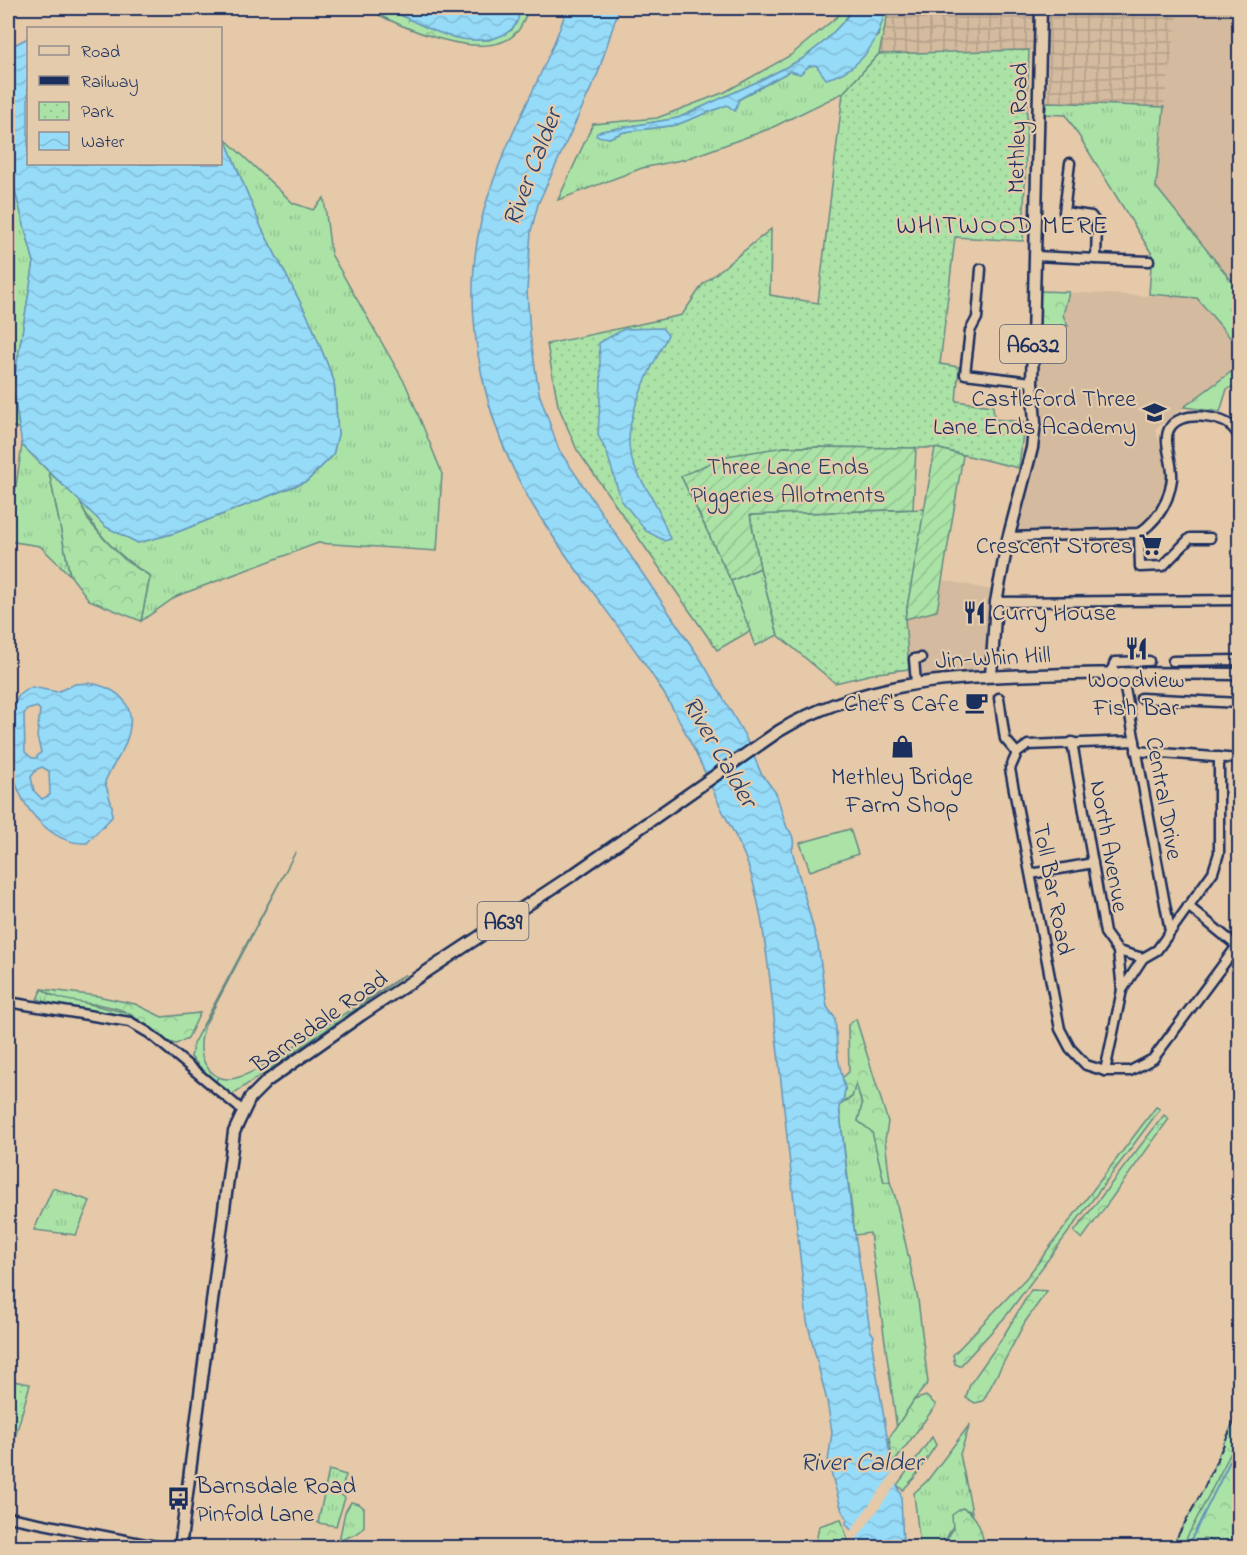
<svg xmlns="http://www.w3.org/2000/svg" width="1247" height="1555" viewBox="0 0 1247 1555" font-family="'Indie Flower',sans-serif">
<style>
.built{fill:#d4ba9e}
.industrial{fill:url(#industrial-grid)}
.grass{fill:url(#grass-tufts);stroke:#638982;stroke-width:1.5}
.forest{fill:url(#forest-crowns);stroke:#638982;stroke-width:1.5}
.park{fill:url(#park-dots);stroke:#638982;stroke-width:1.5}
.garden{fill:url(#garden-furrows);stroke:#638982;stroke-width:1.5}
.pitch{fill:#abe3a7;stroke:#638982;stroke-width:1.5}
.water{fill:url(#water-waves);stroke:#6596ba;stroke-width:1.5;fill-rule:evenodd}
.pier{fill:#e5c9a8}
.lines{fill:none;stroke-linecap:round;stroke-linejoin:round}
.stream{stroke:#6596ba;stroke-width:2}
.minor-casing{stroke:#1b2f5e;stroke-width:13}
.major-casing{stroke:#1b2f5e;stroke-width:15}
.minor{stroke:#e4cbac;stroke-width:8}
.major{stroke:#e4cbac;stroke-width:10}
.rail{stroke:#1b2f5e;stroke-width:2;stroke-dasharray:9 4.5;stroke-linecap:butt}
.labels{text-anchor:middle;stroke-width:4.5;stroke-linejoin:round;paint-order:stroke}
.shield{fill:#e4cbac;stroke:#575e75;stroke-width:1.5}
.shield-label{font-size:22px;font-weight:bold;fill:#1b2f5e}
.street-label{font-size:24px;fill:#1b2f5e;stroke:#e4cbac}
.poi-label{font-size:24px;fill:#1b2f5e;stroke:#e4cbac;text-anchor:end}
.park-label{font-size:24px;fill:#294165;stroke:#e4cbac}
.water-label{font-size:26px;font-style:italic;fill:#27406d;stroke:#e4cbac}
.neighbourhood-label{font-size:26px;letter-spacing:1.5px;fill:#1b2f5e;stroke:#e4cbac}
</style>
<defs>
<pattern id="industrial-grid" width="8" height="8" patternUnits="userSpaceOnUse" patternTransform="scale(1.5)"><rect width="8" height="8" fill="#d4ba9e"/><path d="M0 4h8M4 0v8" fill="none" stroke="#b5a08a"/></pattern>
<pattern id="grass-tufts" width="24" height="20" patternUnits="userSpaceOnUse" patternTransform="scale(1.5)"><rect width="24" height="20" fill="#abe3a7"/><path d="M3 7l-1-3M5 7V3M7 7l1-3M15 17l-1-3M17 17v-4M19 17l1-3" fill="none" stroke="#93c392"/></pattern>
<pattern id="forest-crowns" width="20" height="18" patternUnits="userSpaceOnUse" patternTransform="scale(1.5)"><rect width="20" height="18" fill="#abe3a7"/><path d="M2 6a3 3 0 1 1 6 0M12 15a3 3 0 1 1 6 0" fill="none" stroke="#93c392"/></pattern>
<pattern id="park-dots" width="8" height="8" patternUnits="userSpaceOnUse" patternTransform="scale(1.5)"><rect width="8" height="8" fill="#abe3a7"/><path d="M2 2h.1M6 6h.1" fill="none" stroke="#93c392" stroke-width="1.8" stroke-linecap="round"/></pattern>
<pattern id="garden-furrows" width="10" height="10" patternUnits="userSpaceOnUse" patternTransform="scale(1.5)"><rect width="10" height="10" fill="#abe3a7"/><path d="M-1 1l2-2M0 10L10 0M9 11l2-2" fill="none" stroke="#93c392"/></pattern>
<pattern id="water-waves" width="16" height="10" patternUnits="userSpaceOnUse" patternTransform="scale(1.5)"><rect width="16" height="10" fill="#96dbf8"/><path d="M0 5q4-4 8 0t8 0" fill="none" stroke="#81bcd7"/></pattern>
</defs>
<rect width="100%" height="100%" fill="#e5c9a8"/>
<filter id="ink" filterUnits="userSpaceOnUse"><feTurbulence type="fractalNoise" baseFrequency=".0167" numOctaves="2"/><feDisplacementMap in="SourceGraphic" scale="12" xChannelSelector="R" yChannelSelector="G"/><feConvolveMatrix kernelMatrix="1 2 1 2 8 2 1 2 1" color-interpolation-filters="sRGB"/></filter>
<g filter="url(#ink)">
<!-- built -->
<g class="built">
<path d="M1179 8H1239V290L1156 187 1164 107Z"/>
<path d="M1038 291 1197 298 1239 348V366L1155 429 1168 469 1165 490 1150 519 1141 527 1132 531 1023 534 1018 531 1034 469 1042 425 1037 354Z"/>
<path d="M944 580 991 590 985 665 972 672 910 679 905 619 937 611Z"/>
</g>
<!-- industrial -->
<path class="industrial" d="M889 8H1179L1164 107 1047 102 1048 50 879 54Z"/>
<!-- grass -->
<g class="grass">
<path d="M842 8H853L844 21 825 41 802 59 762 80 678 118 602 131 609 138 624 132 676 125 727 105 735 110 738 100 790 71 800 74 809 66 816 65 821 69 878 36 885 8H889L879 54 843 93 769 129 686 159 642 168 558 200 593 124 657 118 725 92 791 55 839 15Z"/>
<path d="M1047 102 1164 107 1156 187 1239 290V348L1197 298 1149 294 1152 254 1066 115 1045 114Z"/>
<path d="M225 139 293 203 313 210 324 198 331 254 406 385 442 473 437 551 318 543 177 596 141 621 150 576C119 557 94 533 79 500L106 527 138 543 175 533 307 481 333 455 338 434 334 381 310 321 261 227Z"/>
<path d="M8 165 34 262 13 387 19 428 8 426Z"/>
<path d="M1239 366V384L1227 389 1220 412 1184 407Z"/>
<path d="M22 445 49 472 70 575 40 546 8 541Z"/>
<path d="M760 568 778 635 755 646 731 581Z"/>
<path d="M296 851 205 1025C198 1045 199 1065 218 1077L215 1083 191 1057 193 1044Z"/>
<path d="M406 974 264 1073 260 1068Z"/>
<path d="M42 989 51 995 127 1013 141 1023 122 1016 67 1008 37 999Z"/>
<path d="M856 1081 862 1105 858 1121 873 1132 884 1182H890L895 1196 918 1300 928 1383 914 1400 897 1429 870 1233 855 1235 839 1106 852 1097Z"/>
<path d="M53 1188 90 1201 76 1235 34 1230Z"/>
<path d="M1239 1409V1547L1171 1548 1204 1488Z"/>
<path d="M970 1424 960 1454 972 1512 962 1508 942 1547H920L914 1493 927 1481Z"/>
<path d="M329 1470 346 1475 340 1494 345 1498 336 1526 318 1523Z"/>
<path d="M351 1502 359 1504 364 1508V1526L358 1533 339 1541 345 1512Z"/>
</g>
<!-- forest -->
<g class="forest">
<path d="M366 8H387L442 33 467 39 489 40 512 30 515 8H524L527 13C524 19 521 29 516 33 485 65 398 26 366 8Z"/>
<path d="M1038 291 1069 292 1063 315 1068 326 1062 325 1049 332 1038 333Z"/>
<path d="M49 472 79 500 88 520 106 541 127 562 150 576 141 621 89 600 70 575Z"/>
<path d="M42 989 97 996 135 1004 162 1017 200 1013 188 1038 176 1044C157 1040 144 1022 128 1013 101 999 68 1008 42 989Z"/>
<path d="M856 1019 888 1122 885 1140 890 1182H884L872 1132 858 1121 862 1105 856 1083 852 1097 843 1102 845 1089 842 1078 849 1072 848 1025Z"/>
<path d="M260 1068 264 1073 231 1095 215 1083 218 1077C232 1083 247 1074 260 1068Z"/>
<path d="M1156 1107 1160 1109 1006 1316 960 1366 955 1364 953 1355 1027 1277Z"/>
<path d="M1164 1115 1169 1119 1082 1239 1074 1232Z"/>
<path d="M1031 1290 1047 1291 1025 1322 983 1401 975 1403 966 1398 970 1384 1001 1340Z"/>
<path d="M926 1396 936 1405 893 1464 889 1438 914 1400Z"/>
<path d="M932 1437 936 1445 914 1478 903 1490 897 1485Z"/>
<path d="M1239 1437V1534L1228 1547 1203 1538 1198 1547H1182Z"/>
<path d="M962 1508C979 1515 981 1531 985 1547H942L953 1529 952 1515Z"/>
<path d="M841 1519 850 1547 815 1548 819 1526Z"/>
</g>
<!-- park -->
<g class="park">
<path d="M1029 50 1023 241 955 237 940 364 959 367 956 401 993 406 994 419 1024 422 1019 468 935 448 785 447 681 476 731 581 750 631 717 650 577 450 558 405 547 344 682 315 703 284 771 229 770 295 818 303 843 93 879 54Z"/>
<path d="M925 509 905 619 909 669 877 673 835 683 778 635 760 568 750 515Z"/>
<path d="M8 1380 30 1384 8 1463Z"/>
</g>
<!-- garden -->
<g class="garden">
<path d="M785 447 916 448 913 509 750 515 760 568 731 581 681 476 726 456Z"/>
<path d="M935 448 963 455 937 611 905 619Z"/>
</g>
<!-- pitch -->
<path class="pitch" d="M850 829 858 854 810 871 800 843Z"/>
<!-- water -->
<g class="water">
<path d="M387 8H515L519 12C519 22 514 29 505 34 467 53 420 25 387 8Z"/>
<path d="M567 8H619L598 73 538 204 531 231 527 290 530 334 539 393 559 450 703 663 745 736 761 773 776 793 787 828C793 833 795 843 792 850L818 945 827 1007 835 1018 838 1058 845 1089 843 1102 839 1106 851 1209 870 1330 874 1336 872 1345 893 1473 901 1496 903 1547H853L852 1531 846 1524 847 1518 842 1511 828 1462 832 1432 827 1401 807 1321 770 980C765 942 760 901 748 865 740 841 726 820 716 797 700 761 684 726 663 692 623 627 571 569 532 504 486 427 462 325 478 236 493 155 542 85 567 8Z"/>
<path d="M853 8H885C880 41 861 70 826 79L816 65 809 66 800 74 790 71 739 99 735 111 727 105 676 125 624 132 609 138 596 136 597 133 602 131 678 118 761 80 802 59 825 41 844 21Z"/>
<path d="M28 38V164H220L221 135 225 139 261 227 310 321 334 381 338 434 333 455 307 481 175 533 138 543 106 527 22 445 13 387 34 262 8 165V48Z"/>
<path d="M662 328 668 335C651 368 619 424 632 460 636 474 647 488 654 501 660 513 665 526 670 539L665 541 646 531 621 500 607 453 598 435 601 381 599 343 624 329Z"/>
<path d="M90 683C127 690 140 713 123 749 118 760 109 770 105 782L112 806V817L87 843C57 845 29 817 18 789 9 766 4 720 18 697 21 692 27 690 32 687L57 692 75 684ZM37 707 40 710 37 737 41 752 36 758H32L25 752 24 715 26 710ZM42 767 49 771 50 795 42 799 34 791 31 777 37 769Z"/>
</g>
<!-- pier -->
<path class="pier" d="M896 1468 898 1482 850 1548 849 1533Z"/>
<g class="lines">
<!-- stream -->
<path class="stream" d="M1187 1548 1240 1441"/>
<defs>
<g id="minor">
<path d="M1035 256 1096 259 1097 224 1091 216 1064 212 1070 163"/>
<path d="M1096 259 1149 261"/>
<path d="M981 269 977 318 970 331 965 374 1032 382"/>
<path d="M1139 533 1140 567 1163 566 1190 538H1210"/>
<path d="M1009 537 1139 533C1158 520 1169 503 1172 479 1173 466 1168 455 1167 442 1165 416 1193 414 1212 418 1226 421 1234 425 1240 439"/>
<path d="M996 602 1240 600"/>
<path d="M1173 661 1240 660"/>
<path d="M1111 672 1115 662 1149 661"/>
<path d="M1122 672 1170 931"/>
<path d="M916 683 914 659 921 658"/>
<path d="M999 698 1005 739 1017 753"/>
<path d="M1141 698 1240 703"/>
<path d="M1135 741 1028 745 1017 753 1010 769 1060 1029 1070 1048 1086 1065 1105 1071H1130L1153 1059 1240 942"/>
<path d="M1072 742 1105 933 1118 951"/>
<path d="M1136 751 1240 759"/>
<path d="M1031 874 1093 863"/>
<path d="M1188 906 1237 946"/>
<path d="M1118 951 1143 958 1157 950 1213 872 1219 853V757"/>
<path d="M1122 990 1143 958"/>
<path d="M8 1002 130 1022 149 1033 242 1110"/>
<path d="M1105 1071 1122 990 1118 951"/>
<path d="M8 1517 166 1548"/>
</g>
<g id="major">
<path d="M991 676 996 602 1008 539 1032 448 1035 423 1032 382 1041 8"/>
<path d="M180 1548 234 1132 250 1098 267 1081 361 1015 574 874 779 731C858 683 948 677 1038 675 1106 672 1172 673 1240 674"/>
</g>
</defs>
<!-- minor casing -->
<use href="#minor" class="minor-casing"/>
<!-- major casing -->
<use href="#major" class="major-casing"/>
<!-- minor -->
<use href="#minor" class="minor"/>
<!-- major -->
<use href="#major" class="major"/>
<!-- rail -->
<path class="rail" d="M1171 1548 1204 1488 1240 1409"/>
</g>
</g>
<!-- icons -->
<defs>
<symbol id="school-bare" viewBox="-9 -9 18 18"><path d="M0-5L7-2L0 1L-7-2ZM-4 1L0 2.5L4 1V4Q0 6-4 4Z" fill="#1b2f5e" stroke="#e4cbac" stroke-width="2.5" paint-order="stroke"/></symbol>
<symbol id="supermarket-bare" viewBox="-9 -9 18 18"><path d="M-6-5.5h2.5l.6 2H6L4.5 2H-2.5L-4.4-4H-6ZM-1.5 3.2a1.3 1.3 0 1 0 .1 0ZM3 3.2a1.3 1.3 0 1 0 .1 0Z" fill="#1b2f5e" stroke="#e4cbac" stroke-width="2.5" paint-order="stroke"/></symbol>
<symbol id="restaurant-bare" viewBox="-9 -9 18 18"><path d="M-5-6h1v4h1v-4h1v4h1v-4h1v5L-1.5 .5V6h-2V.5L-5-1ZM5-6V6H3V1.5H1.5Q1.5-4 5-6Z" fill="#1b2f5e" stroke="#e4cbac" stroke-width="2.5" paint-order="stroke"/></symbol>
<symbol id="cafe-bare" viewBox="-9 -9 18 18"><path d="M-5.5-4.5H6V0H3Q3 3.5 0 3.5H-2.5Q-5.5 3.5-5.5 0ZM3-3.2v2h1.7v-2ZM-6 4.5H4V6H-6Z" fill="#1b2f5e" stroke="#e4cbac" stroke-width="2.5" paint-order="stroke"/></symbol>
<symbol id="shop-bare" viewBox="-9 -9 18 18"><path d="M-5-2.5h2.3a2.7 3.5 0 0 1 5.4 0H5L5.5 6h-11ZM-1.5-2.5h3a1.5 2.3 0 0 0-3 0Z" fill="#1b2f5e" stroke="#e4cbac" stroke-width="2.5" paint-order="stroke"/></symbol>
<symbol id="bus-bare" viewBox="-9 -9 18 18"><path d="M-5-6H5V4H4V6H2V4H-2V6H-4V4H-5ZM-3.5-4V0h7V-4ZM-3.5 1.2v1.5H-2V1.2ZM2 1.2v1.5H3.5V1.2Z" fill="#1b2f5e" stroke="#e4cbac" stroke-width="2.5" paint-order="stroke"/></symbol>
</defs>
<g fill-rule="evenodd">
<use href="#school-bare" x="1138" y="396" width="33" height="33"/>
<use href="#supermarket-bare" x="1134" y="528" width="33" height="33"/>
<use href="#restaurant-bare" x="958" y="596" width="33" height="33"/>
<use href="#restaurant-bare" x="1120" y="632" width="33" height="33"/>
<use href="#cafe-bare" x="960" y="686" width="33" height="33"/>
<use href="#shop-bare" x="886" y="730" width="33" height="33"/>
<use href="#bus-bare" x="162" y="1482" width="33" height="33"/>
</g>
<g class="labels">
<!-- shield labels -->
<g class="shield">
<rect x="1000" y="325" width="66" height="38" rx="4.5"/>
<rect x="477.5" y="902" width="51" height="38" rx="4.5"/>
</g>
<g class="shield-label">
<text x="1033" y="352">A6032</text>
<text x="503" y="929">A639</text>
</g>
<!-- street labels -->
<g class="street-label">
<text transform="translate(1017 128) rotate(-88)" y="8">Methley Road</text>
<text transform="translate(993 657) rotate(-3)" y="8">Jin-Whin Hill</text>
<text transform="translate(1165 798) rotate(80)" y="8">Central Drive</text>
<text transform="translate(1110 846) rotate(80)" y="8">North Avenue</text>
<text transform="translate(1054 889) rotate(79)" y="8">Toll Bar Road</text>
<text transform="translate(319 1021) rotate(-35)" y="8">Barnsdale Road</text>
</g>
<!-- poi labels -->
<g class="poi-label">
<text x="1136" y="406">Castleford Three<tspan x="1136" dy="28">Lane Ends Academy</tspan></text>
<text x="1133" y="553">Crescent Stores</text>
<text x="992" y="620" text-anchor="start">Curry House</text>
<text x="1136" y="687" text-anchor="middle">Woodview<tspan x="1136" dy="28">Fish Bar</tspan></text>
<text x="959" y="711">Chef's Cafe</text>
<text x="902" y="784" text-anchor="middle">Methley Bridge<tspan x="902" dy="28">Farm Shop</tspan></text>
<text x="196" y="1493" text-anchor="start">Barnsdale Road<tspan x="196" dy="28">Pinfold Lane</tspan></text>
</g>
<!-- park labels -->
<g class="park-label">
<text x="788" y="474">Three Lane Ends<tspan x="788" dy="28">Piggeries Allotments</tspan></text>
</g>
<!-- water labels -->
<g class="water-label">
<text transform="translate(531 167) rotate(-69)" y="9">River Calder</text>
<text transform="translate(721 751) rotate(60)" y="9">River Calder</text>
<text x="861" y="1470">River Calder</text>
</g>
<!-- neighbourhood labels -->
<g class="neighbourhood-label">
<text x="1003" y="233">WHITWOOD MERE</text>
</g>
</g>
<!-- margin -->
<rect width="1247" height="1555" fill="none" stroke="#e4cbac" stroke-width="30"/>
<rect x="15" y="15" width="1217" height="1525" fill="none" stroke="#1b2f5e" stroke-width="2" filter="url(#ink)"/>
<!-- legend -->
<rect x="27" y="27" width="195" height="138" fill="#e4cbac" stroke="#948d8d" stroke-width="1.5"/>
<rect x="39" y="46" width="30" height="9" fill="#e4cbac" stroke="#948d8d" stroke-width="1.5"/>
<text x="81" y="57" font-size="18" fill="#1b2f5e">Road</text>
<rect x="39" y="76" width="30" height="9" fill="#1b2f5e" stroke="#948d8d" stroke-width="1.5"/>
<text x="81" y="87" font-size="18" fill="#1b2f5e">Railway</text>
<rect x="39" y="102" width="30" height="18" fill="url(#park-dots)" stroke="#948d8d" stroke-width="1.5"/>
<text x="81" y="117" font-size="18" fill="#1b2f5e">Park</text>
<rect x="39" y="132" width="30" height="18" fill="url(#water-waves)" stroke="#948d8d" stroke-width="1.5"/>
<text x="81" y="147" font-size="18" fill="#1b2f5e">Water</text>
</svg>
